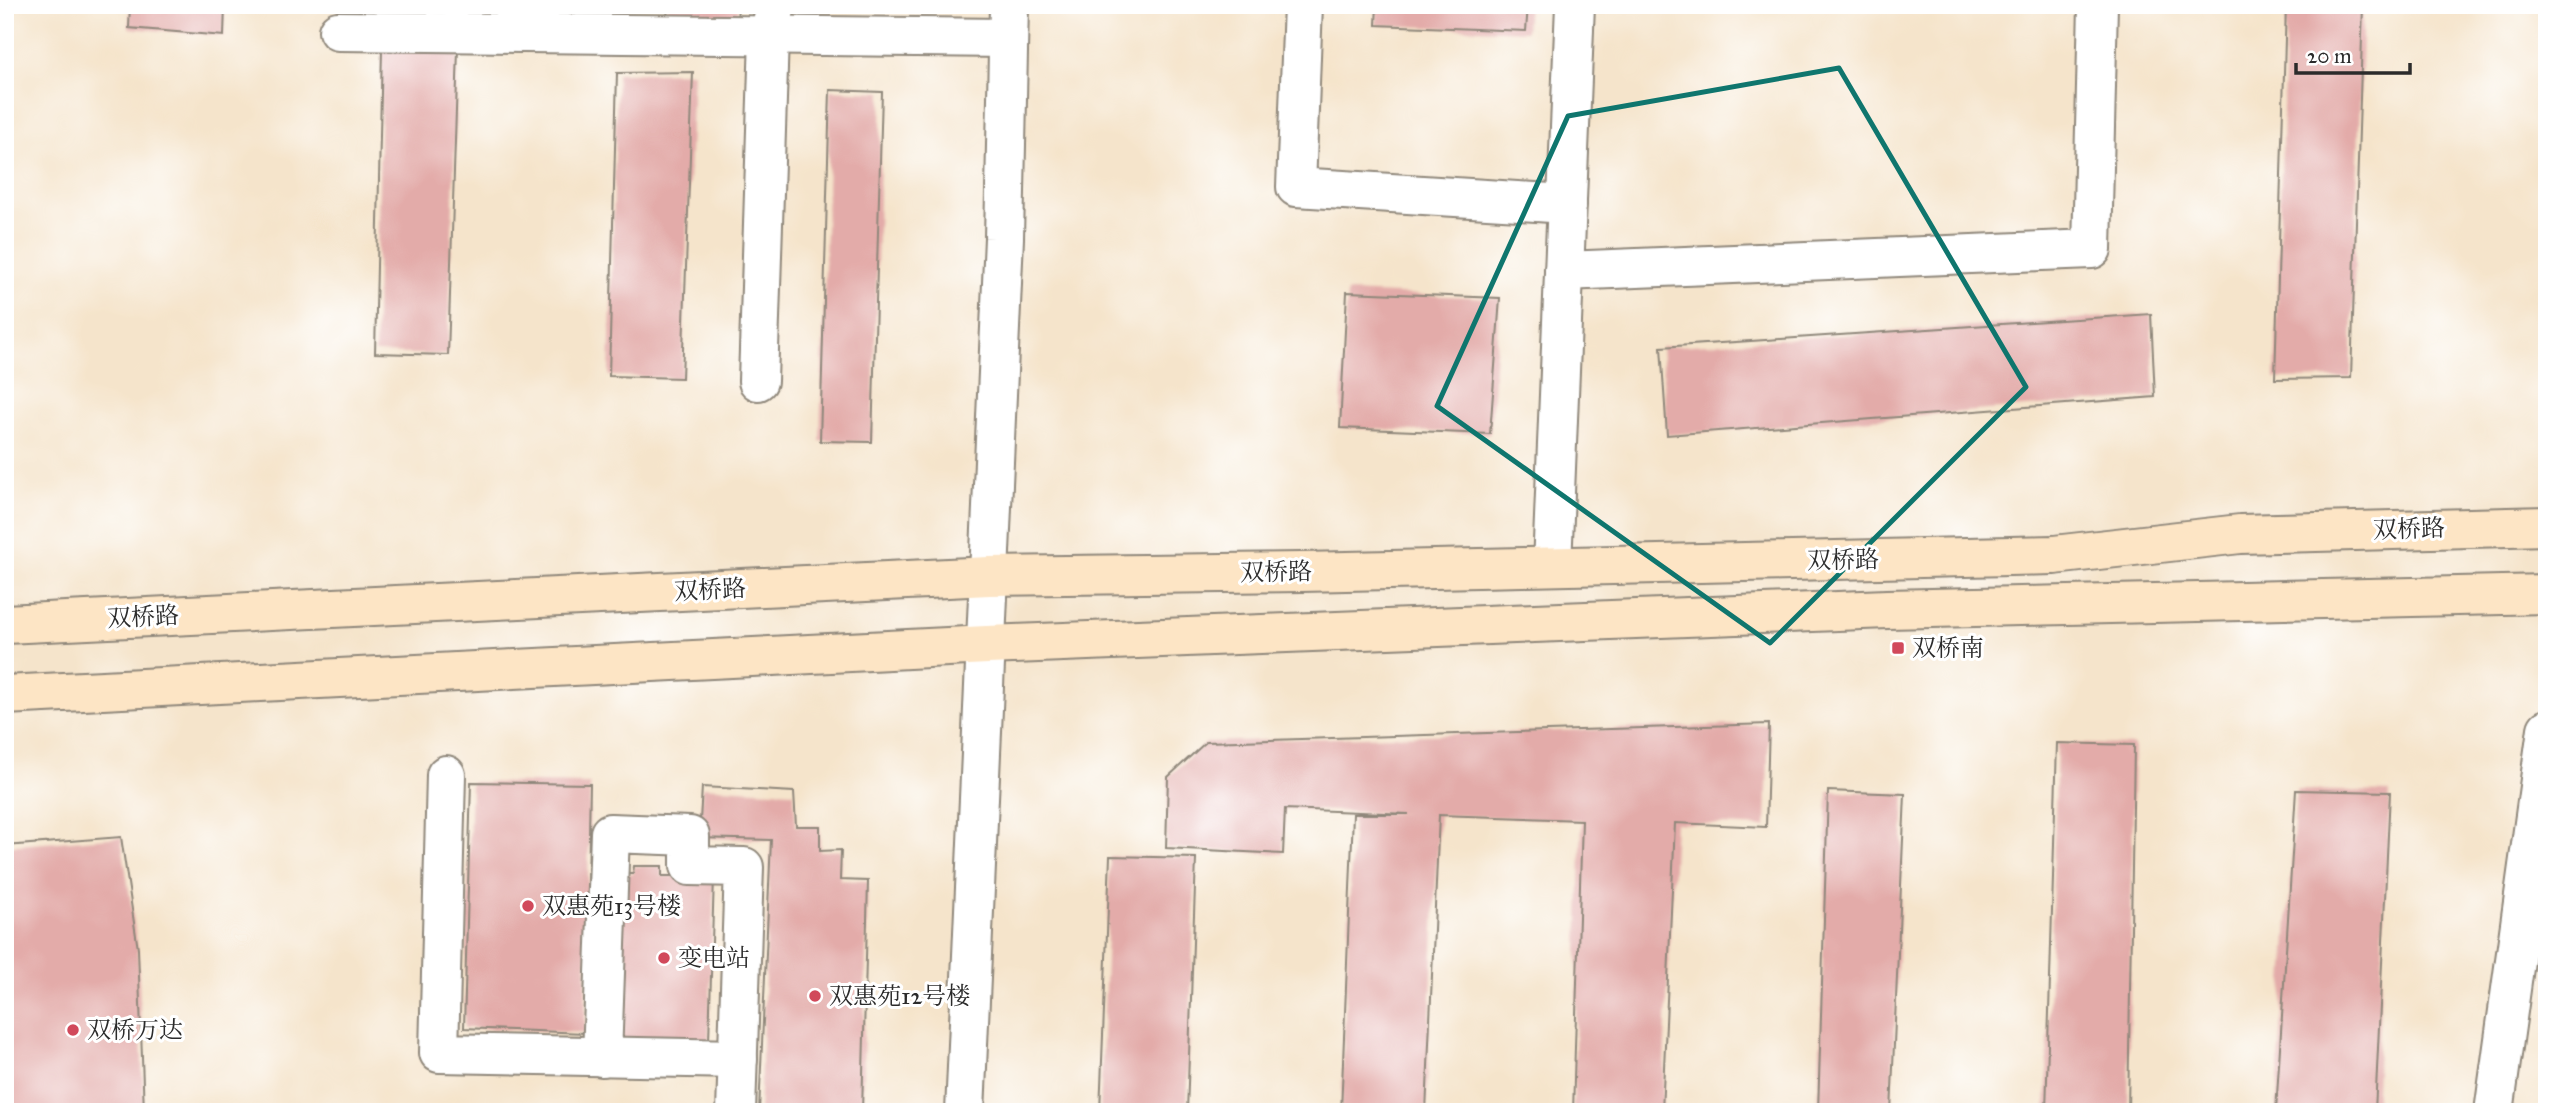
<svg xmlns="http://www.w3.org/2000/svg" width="2552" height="1117" viewBox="0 0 2552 1117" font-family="'IM FELL Great Primer','Noto Serif SC',serif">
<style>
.building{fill:#e3aba9}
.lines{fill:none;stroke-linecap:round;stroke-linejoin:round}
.street-casing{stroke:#90887b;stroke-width:42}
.secondary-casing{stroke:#90887b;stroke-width:42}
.street{stroke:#fff;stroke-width:38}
.secondary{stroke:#fde5c5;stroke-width:38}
.marked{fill:none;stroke:#0f766e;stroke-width:5;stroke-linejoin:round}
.poi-dot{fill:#d1495b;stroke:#fff;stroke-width:2.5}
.labels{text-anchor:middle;stroke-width:6;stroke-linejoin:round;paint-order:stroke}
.street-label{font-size:24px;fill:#2b2b2b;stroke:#fff}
.poi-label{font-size:24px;fill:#2b2b2b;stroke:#fff;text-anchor:start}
</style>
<rect width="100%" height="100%" fill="#fff"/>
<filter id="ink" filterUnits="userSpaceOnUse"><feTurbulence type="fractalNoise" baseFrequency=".0143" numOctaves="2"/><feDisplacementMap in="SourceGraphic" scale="14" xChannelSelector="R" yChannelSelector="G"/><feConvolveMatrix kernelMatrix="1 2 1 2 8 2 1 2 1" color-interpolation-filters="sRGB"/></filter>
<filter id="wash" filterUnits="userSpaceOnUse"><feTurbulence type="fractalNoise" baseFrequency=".00686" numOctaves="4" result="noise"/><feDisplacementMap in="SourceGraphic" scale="28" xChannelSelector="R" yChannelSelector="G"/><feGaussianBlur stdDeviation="1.57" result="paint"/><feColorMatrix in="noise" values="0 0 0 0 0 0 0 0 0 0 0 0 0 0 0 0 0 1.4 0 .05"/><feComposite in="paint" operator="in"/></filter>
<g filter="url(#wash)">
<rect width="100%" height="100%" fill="#f5e4cb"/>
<g id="blocks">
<!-- building -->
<g class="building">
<path d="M130 5H225L224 36 129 28Z"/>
<path d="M668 5H738L737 22 667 18Z"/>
<path d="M884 5H928V9L884 7Z"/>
<path d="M1377 5H1528L1526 31 1376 25Z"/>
<path d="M2286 5H2363L2351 378 2275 379Z"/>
<path d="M382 49H458L448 355 375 353Z"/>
<path d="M693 72 682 378 609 376 617 73Z"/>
<path d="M830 90 882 92 872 442 820 441Z"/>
<path d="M1347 292 1500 298 1490 434 1340 428Z"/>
<path d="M2151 314 2155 397 1667 435 1661 347Z"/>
<path d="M1769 724 1766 827 1675 823 1662 1112H1573L1582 820 1439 815 1426 1112H1341L1353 814H1409L1285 809 1283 854 1166 848 1168 777 1206 742Z"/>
<path d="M2057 743 2134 745 2128 1112H2046Z"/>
<path d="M471 782 590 784 585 1033 464 1028Z"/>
<path d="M702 787 794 792 796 826H820V851L841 850 840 880 868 881 862 1112H759L771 840 699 838Z"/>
<path d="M2296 790 2390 792 2375 1112H2276Z"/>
<path d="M1828 791 1905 794 1891 1112H1818Z"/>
<path d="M121 837 138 949 144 1112H5V846Z"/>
<path d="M1110 856 1196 858 1187 1112H1100Z"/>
<path d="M634 866H662V876H714L709 1041 614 1040 620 874H633Z"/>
</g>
</g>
</g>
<g filter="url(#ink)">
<use href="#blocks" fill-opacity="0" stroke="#90887b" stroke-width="2"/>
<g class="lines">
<defs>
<g id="street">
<path d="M1303 5 1296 187 1567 204"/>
<path d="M338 31 1008 38"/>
<path d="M1564 271 2092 249 2098 5"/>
<path d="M758 381 769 36 776 5"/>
<path d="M1552 566 1575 5"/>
<path d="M446 775 439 1053 738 1059"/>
<path d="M602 1057 610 833 690 836V866L744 867 736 1112"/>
<path d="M965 1112 1004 238 1009 5"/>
<path d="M2494 1112 2547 729"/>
</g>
<g id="secondary">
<path d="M5 624 989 576 1302 572 2054 555 2240 534 2547 526"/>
<path d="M5 695 987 645 1887 609 2547 594"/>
</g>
</defs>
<!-- street casing -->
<use href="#street" class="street-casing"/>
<!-- secondary casing -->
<use href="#secondary" class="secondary-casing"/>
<!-- street -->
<use href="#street" class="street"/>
<!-- secondary -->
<use href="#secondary" class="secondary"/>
</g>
</g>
<!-- marked area -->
<path class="marked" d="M1839 68 2026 387 1770 643 1437 406 1568 116Z"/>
<!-- markers -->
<g class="poi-dot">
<rect x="1891" y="641" width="14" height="14" rx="3.5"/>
<circle cx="528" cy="906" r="7"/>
<circle cx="664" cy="958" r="7"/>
<circle cx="815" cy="996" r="7"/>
<circle cx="73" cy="1030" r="7"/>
</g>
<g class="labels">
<!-- street labels -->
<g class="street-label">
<text transform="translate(2409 529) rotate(-2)" y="8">双桥路</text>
<text transform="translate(1843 560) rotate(-1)" y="8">双桥路</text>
<text transform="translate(1276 572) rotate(-1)" y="8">双桥路</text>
<text transform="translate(710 590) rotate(-3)" y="8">双桥路</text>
<text transform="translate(143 617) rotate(-3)" y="8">双桥路</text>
</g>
<!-- poi labels -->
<g class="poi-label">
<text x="1912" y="656">双桥南</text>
<text x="542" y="914">双惠苑13号楼</text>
<text x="678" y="966">变电站</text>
<text x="829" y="1004">双惠苑12号楼</text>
<text x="87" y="1038">双桥万达</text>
</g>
</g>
<!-- margin -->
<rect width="2552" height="1117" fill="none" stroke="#fff" stroke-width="28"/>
<!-- scale -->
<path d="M2296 63v10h114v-10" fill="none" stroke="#2b2b2b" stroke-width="3.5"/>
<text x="2307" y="63" font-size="21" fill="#2b2b2b" stroke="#ffffff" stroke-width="5" paint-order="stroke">20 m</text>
</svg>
